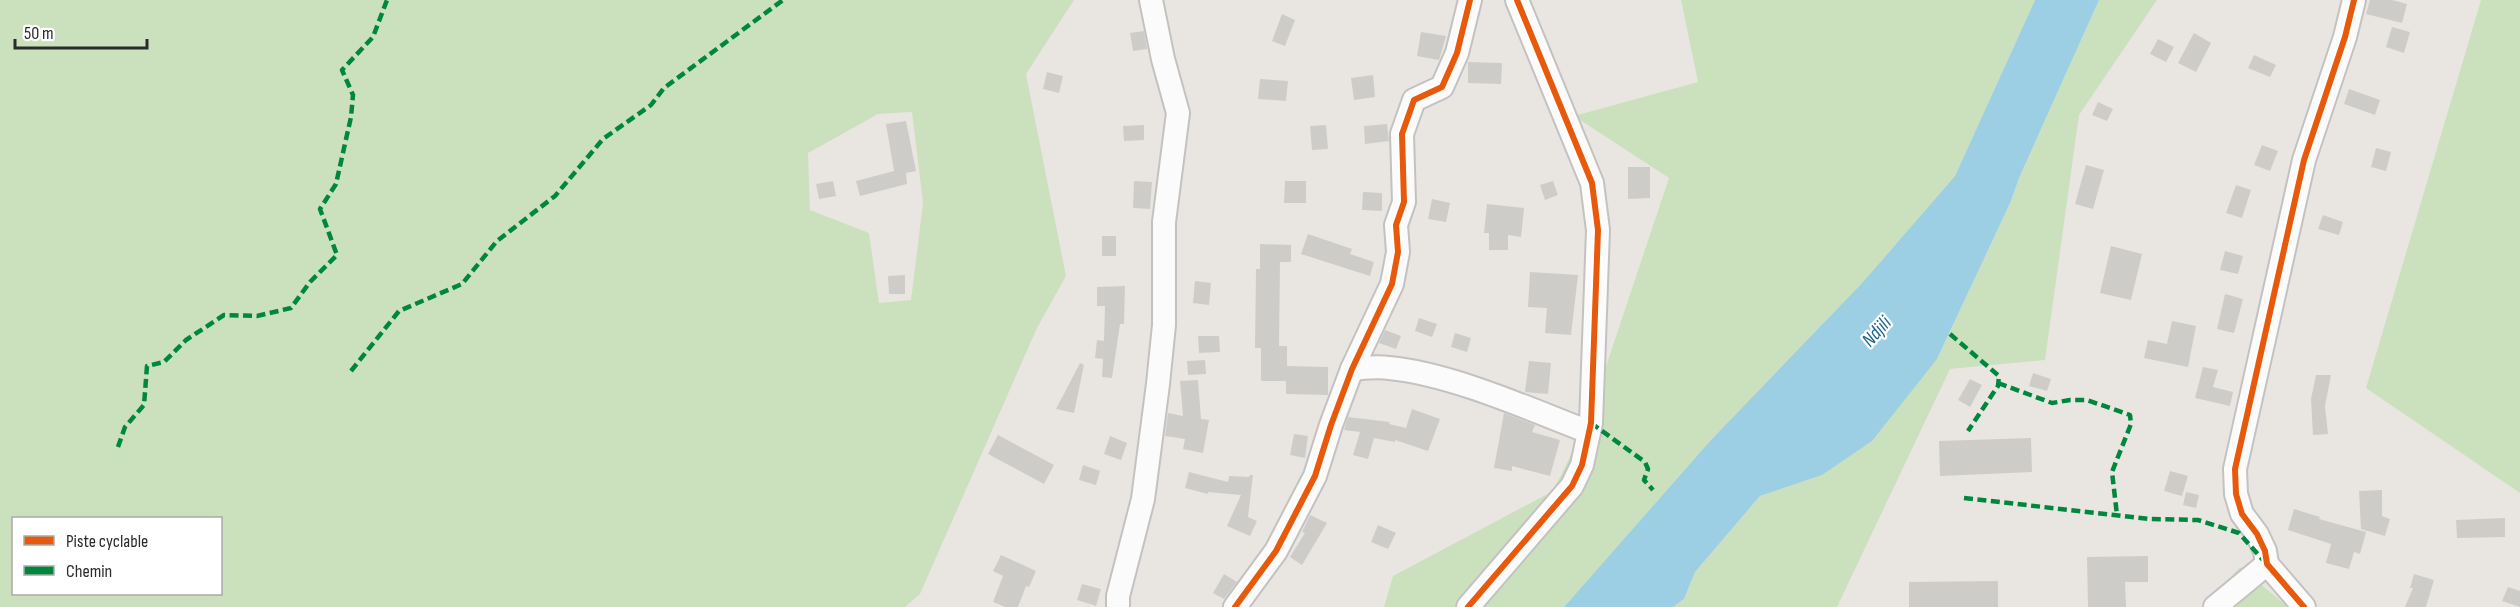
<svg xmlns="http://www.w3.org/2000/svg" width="2520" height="607" viewBox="0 0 2520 607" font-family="'Sofia Sans Condensed',sans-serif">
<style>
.green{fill:#cbe1be;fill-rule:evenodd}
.water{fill:#9ccfe3}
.building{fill:#ceccc9}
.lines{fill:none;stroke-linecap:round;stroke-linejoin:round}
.minor-casing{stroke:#c3c2c1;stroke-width:26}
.minor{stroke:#fcfbfb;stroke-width:22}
.quiet{stroke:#00873e;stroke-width:4.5;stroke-dasharray:9 4.5;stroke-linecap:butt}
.cycleway-casing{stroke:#fff;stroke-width:10}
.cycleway{stroke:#e8590c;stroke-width:6}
.labels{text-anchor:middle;stroke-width:4.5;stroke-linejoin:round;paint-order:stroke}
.water-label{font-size:20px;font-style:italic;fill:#1a6491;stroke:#fff}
</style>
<rect width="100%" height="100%" fill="#e9e6e2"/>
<!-- green -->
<g class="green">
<path d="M0 0H1074L1026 74 1066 276 1037 328 920 594 905 607H0ZM912 112 923 203 911 300 879 303 869 233 810 210 808 153 878 114ZM14 518H220V594H14Z"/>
<path d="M1681 0H2035L1955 176 1863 282 1710 441 1564 607H1384L1393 576 1553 491 1587 423 1669 178 1574 116 1698 82Z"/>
<path d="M2099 0H2157L2079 115 2045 360 1950 369 1837 607H1673L1684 599 1695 572 1760 496 1822 475 1937 359 2011 201 2019 178Z"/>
<path d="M2481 0H2520V493L2366 388Z"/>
<path d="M2240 567 2288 607H2205Z"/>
</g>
<!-- water -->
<path class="water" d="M2035 0H2099L2019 178 2011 201 1937 359 1872 441 1822 475 1760 496 1695 572 1684 599 1673 607H1564L1710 441 1863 282 1955 176Z"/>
<!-- building -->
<g class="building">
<path d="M2370 0H2392L2407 4 2402 23 2366 14Z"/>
<path d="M1282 14 1295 20 1285 46 1272 41Z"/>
<path d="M2392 27 2410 32 2404 53 2386 47Z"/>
<path d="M1144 31 1147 49 1133 51 1130 33Z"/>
<path d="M1421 32 1446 36 1439 60 1417 56Z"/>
<path d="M2194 33 2211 43 2196 72 2178 63Z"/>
<path d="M2158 39 2174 47 2166 62 2150 54Z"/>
<path d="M2254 55 2276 65 2270 77 2248 68Z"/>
<path d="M1468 62 1502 63 1501 84 1468 83Z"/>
<path d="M1047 72 1063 76 1059 93 1043 89Z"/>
<path d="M1373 75 1375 97 1354 100 1351 78Z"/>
<path d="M1260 79 1288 81 1286 101 1258 99Z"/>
<path d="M2349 89 2380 100 2375 115 2344 104Z"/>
<path d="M2098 102 2113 109 2107 121 2092 115Z"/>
<path d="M906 121 916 171 906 173 907 184 860 196 856 181 894 171 886 124Z"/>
<path d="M1387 124 1389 141 1365 144 1364 126Z"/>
<path d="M1144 125V140L1124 141 1123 126Z"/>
<path d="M1326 125 1328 149 1312 150 1310 126Z"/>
<path d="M2262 145 2278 151 2270 171 2254 165Z"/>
<path d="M2376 148 2391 152 2386 171 2371 167Z"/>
<path d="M2086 165 2104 170 2093 209 2075 204Z"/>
<path d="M1628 167H1650V198L1628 199Z"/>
<path d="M833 181 836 196 819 199 816 184Z"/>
<path d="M1134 181 1152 182 1150 209 1133 208Z"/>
<path d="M1285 181H1306V203H1284Z"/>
<path d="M1553 181 1558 195 1545 200 1540 185Z"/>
<path d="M2236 185 2251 190 2242 218 2226 213Z"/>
<path d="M1363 192 1382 193V211L1362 210Z"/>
<path d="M1432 199 1450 203 1446 222 1428 219Z"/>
<path d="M1487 204 1524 208 1521 237 1508 235V250H1489V233H1484Z"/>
<path d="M2323 215 2343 222 2339 235 2318 229Z"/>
<path d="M1308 234 1352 249 1350 254 1374 262 1370 276 1301 254Z"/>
<rect x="1102" y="236" width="14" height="20"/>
<path d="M1260 244 1291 245V262H1280L1279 346H1287V366L1328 367V395L1286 394V381H1261V348H1255L1256 269H1260Z"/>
<path d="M2111 246 2142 254 2131 300 2100 293Z"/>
<path d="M2225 251 2243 256 2238 274 2220 270Z"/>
<path d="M1530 272 1578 275 1571 335 1545 333 1547 308 1528 307Z"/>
<path d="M905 275V294H889L888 276Z"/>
<path d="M1195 281 1211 283 1209 305 1193 303Z"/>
<path d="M1125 286 1124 324H1120L1112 378 1102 377 1103 359 1095 358 1097 340 1104 341 1105 306H1097V287Z"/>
<path d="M2225 294 2243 299 2234 333 2217 329Z"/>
<path d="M1419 318 1437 324 1432 337 1415 331Z"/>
<path d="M2172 321 2196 326 2188 367 2144 358 2148 340 2167 344Z"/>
<path d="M1385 330 1401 336 1396 349 1379 343Z"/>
<path d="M1455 333 1471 338 1467 352 1451 347Z"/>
<path d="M1198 336H1219L1220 352 1199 353Z"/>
<path d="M1205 360 1206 374 1188 375 1187 361Z"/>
<path d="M1529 361 1551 363 1548 394 1525 392Z"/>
<path d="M1080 363 1084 365 1074 413 1056 409Z"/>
<path d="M2203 367 2218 370 2213 387 2233 392 2230 406 2195 398Z"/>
<path d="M2033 373 2051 379 2047 391 2029 386Z"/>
<path d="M2316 375H2331L2325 406 2328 434 2313 435 2311 399Z"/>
<path d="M1970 379 1982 385 1970 407 1958 400Z"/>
<path d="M1198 380 1201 419 1209 420 1203 453 1183 449 1185 439 1165 436 1168 413 1183 416 1180 381Z"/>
<path d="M1412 409 1440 419 1428 451 1395 440V442L1374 438 1368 459 1353 455 1360 432 1344 430 1348 417 1390 422 1389 424 1406 428Z"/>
<path d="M1504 413 1535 425 1532 432 1560 440 1550 476 1512 466V471L1494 468Z"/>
<path d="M1294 434 1308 436 1305 458 1290 455Z"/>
<path d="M998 435 1054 465 1044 484 988 454Z"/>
<path d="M1110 436 1127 443 1121 460 1104 454Z"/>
<path d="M2031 438 2032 472 1940 476 1939 441Z"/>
<path d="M1083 465 1100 471 1096 485 1079 480Z"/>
<path d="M2170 471 2188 476 2182 496 2164 491Z"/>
<path d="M1189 472 1228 482 1229 476 1249 477 1250 475H1253L1248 517 1257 521 1250 536 1227 526 1241 495 1208 492V494L1185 488Z"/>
<path d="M2382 490V516L2390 519 2385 536 2361 529 2359 491Z"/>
<path d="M2186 492 2199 495 2196 508 2183 505Z"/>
<path d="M2294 509 2320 517 2319 519 2366 532 2360 554 2354 552 2349 569 2326 563 2331 544 2288 530Z"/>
<path d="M1310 515 1327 523 1302 565 1290 557 1305 533 1302 532Z"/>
<path d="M2505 518V537L2457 538 2456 520Z"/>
<path d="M1378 525 1396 533 1388 549 1371 542Z"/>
<path d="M1001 555 1036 571 1029 587 1026 586 1018 607H1005L993 602 1003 576 993 571Z"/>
<path d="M2148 556V582H2125L2126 607H2088L2087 557Z"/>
<path d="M1224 574 1237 582 1224 599 1213 593Z"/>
<path d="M2414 574 2434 580 2426 607H2405L2413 588H2410Z"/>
<path d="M1998 581V607H1909V582Z"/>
<path d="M1082 584 1101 589 1096 606 1077 600Z"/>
<path d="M2508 587 2520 591V607L2502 601Z"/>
</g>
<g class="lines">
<defs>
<g id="minor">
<path d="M1352 369C1364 368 1377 366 1389 368 1452 374 1529 409 1589 432"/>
<path d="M1118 607V596L1143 499 1158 384 1164 325V222L1178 113 1163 59 1151 0"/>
<path d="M1235 607 1276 551 1315 476 1331 425 1352 369 1392 284 1398 252 1396 225 1404 202 1402 134 1414 100 1442 87 1457 53 1470 0"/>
<path d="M1468 607 1572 486 1582 465 1591 423 1598 230 1592 183 1517 0"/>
<path d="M2215 607 2267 564"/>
<path d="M2304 607 2267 564 2265 551 2257 534 2242 514 2236 494 2235 469 2304 160 2345 37 2354 0"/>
</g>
</defs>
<!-- minor casing -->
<use href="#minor" class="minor-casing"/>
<!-- minor -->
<use href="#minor" class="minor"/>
<!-- quiet -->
<g class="quiet">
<path d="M1950 334 1999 376 1998 386 1968 431"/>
<path d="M351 371 399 311 462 284 497 241 555 196 603 139 651 105 664 88 783 0"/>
<path d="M1998 383 2052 403 2070 400H2087L2130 415 2131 424 2112 472 2117 515"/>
<path d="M1591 423 1645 462 1648 469 1644 480 1653 490"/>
<path d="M118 447 125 427 144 405 147 366 164 362 186 340 224 315 257 316 291 308 310 282 337 255 320 209 336 184 351 117 353 95 342 70 373 37 387 0"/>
<path d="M1964 498 2149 519 2198 520 2239 533 2263 560"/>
</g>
<defs>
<g id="cycleway">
<path d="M1235 607 1276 551 1315 476 1331 425 1352 369 1392 284 1398 252 1396 225 1404 202 1402 134 1414 100 1442 87 1457 53 1470 0"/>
<path d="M1468 607 1572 486 1582 465 1591 423 1598 230 1592 183 1517 0"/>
<path d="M2304 607 2267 564 2265 551 2257 534 2242 514 2236 494 2235 469 2304 160 2345 37 2354 0"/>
</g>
</defs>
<!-- cycleway casing -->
<use href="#cycleway" class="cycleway-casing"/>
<!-- cycleway -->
<use href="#cycleway" class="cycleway"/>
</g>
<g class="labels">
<!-- water labels -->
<g class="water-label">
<text transform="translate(1876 331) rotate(-48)" y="7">Ndjili</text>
</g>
</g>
<!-- legend -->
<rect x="12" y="517" width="210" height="78" fill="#ffffff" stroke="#aaaaaa" stroke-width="1.5"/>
<rect x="24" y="536" width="30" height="9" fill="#e8590c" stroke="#aaaaaa" stroke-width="1.5"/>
<text x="66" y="547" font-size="18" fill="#2b2b2b">Piste cyclable</text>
<rect x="24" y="566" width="30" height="9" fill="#00873e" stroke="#aaaaaa" stroke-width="1.5"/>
<text x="66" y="577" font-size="18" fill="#2b2b2b">Chemin</text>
<!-- scale -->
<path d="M15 39v9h132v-9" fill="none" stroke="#2b2b2b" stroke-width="3"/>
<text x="24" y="39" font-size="18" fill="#2b2b2b" stroke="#ffffff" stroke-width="4.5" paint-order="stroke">50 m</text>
</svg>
